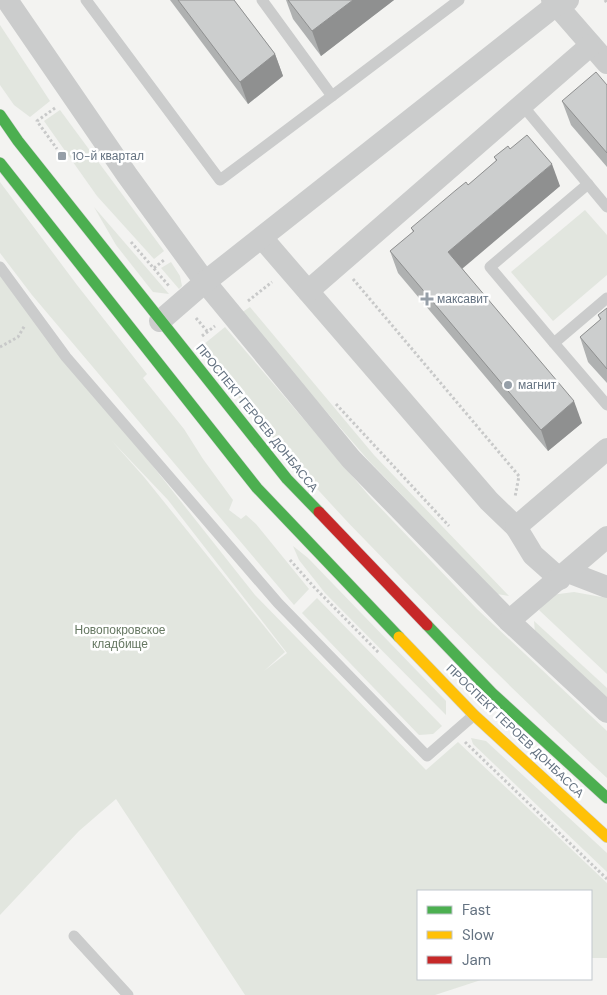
<svg xmlns="http://www.w3.org/2000/svg" width="607" height="995" viewBox="0 0 607 995" font-family="'DM Sans',sans-serif">
<style>
.green{fill:#e2e6df;fill-rule:evenodd}
.lines{fill:none;stroke-linecap:round;stroke-linejoin:round}
.fast-casing{stroke:#d0d1d0;stroke-width:12}
.slow-casing{stroke:#d0d1d0;stroke-width:12}
.jam-casing{stroke:#d0d1d0;stroke-width:12}
.path{stroke:#c8c9c9;stroke-width:3;stroke-dasharray:2.5 2.5;stroke-linecap:butt}
.lane{stroke:#cbcccc;stroke-width:11}
.street{stroke:#cbcccc;stroke-width:22}
.fast{stroke:#4caf50;stroke-width:11}
.slow{stroke:#ffc107;stroke-width:11}
.jam{stroke:#c62828;stroke-width:11}
.wall{fill:#afb1b1}
.shaded-wall{fill:#8f9090}
.building{fill:#cccece;stroke:#8f9090}
.poi-dot{fill:#969fa8;stroke:#fff;stroke-width:2}
.labels{text-anchor:middle;stroke-width:5;stroke-linejoin:round;paint-order:stroke}
.poi-label{font-size:12px;fill:#647281;stroke:#fff;text-anchor:start}
.street-label{font-size:12px;fill:#647281;stroke:#fff}
.park-label{font-size:12px;fill:#667862;stroke:#fff}
</style>
<rect width="100%" height="100%" fill="#f3f3f1"/>
<!-- green -->
<g class="green">
<path d="M0 25 50 101 30 117 14 105 0 85Z"/>
<path d="M60 110 164 251 154 259 97 196 44 121Z"/>
<path d="M0 182 77 285 147 374 143 378 184 429 203 459 233 500 229 510 241 519 246 515 256 524 309 589 294 605 32 295 0 253Z"/>
<path d="M94 207 169 294 153 292 116 245Z"/>
<path d="M585 210 607 235V275L553 321 511 272Z"/>
<path d="M171 262 180 276 182 286 179 289 161 268Z"/>
<path d="M0 273 255 595 426 770 458 742 607 883V958H591V891H418V979H484L435 995H245L116 799 79 831 0 915ZM112 441 168 500 287 653 264 671 285 652 144 477Z"/>
<path d="M250 307 374 455 509 596 497 594 369 461 241 313Z"/>
<path d="M225 327 371 498 477 609 607 731V778C525 702 445 623 367 542 307 481 253 414 198 349Z"/>
<path d="M293 546 308 558 446 701V715L325 593 299 560Z"/>
<path d="M574 592 607 598V674L539 610 551 595Z"/>
<path d="M317 598 442 726 433 734 419 735 302 613Z"/>
<path d="M534 621 607 688V698L535 633Z"/>
<path d="M471 738 486 741 607 853V872L473 744Z"/>
</g>
<g class="lines">
<defs>
<g id="fast">
<path d="M0 115 18 141 287 479 319 512"/>
<path d="M0 163 257 488 399 637"/>
<path d="M427 625 492 693 607 798"/>
</g>
<path id="slow" d="M399 637 474 715 607 837"/>
<path id="jam" d="M319 512 427 625"/>
</defs>
<!-- fast casing -->
<use href="#fast" class="fast-casing"/>
<!-- slow casing -->
<use href="#slow" class="slow-casing"/>
<!-- jam casing -->
<use href="#jam" class="jam-casing"/>
<!-- path -->
<g class="path">
<path d="M605 0 607 3"/>
<path d="M55 108 37 121 57 149"/>
<path d="M131 242 169 286"/>
<path d="M154 268 164 260"/>
<path d="M353 279 519 476 515 497"/>
<path d="M248 301 272 282"/>
<path d="M196 318 207 331"/>
<path d="M202 336 215 326"/>
<path d="M0 347 18 337 25 325"/>
<path d="M336 404 449 526"/>
<path d="M290 560 314 587 379 653"/>
<path d="M465 742 607 879"/>
</g>
<!-- lane -->
<g class="lane">
<path d="M86 0 220 180 332 96"/>
<path d="M262 0 332 96 459 0"/>
<path d="M523 106 607 207"/>
<path d="M0 267 66 357 278 603 427 756 474 715"/>
<path d="M607 298 554 343 607 405"/>
<path d="M554 343 490 267 588 184"/>
<path d="M74 936 128 995"/>
</g>
<!-- street -->
<g class="street">
<path d="M7 0 127 175 205 282 351 459 509 621 607 712"/>
<path d="M552 0 607 63"/>
<path d="M262 238 489 501 516 527"/>
<path d="M308 291 591 45"/>
<path d="M160 321 205 282 556 5 568 0"/>
<path d="M568 572 607 587"/>
<path d="M560 579 533 555 516 527 607 449"/>
<path d="M509 621 607 537"/>
</g>
<!-- fast -->
<use href="#fast" class="fast"/>
<!-- slow -->
<use href="#slow" class="slow"/>
<!-- jam -->
<use href="#jam" class="jam"/>
</g>
<!-- wall -->
<g class="wall">
<path d="M170 0H234L275 54 283 76 248 104Z"/>
<path d="M286 0H394L321 56 293 19Z"/>
<path d="M607 85V167L571 125 562 101Z"/>
<path d="M510 149 560 186 462 268 582 423 548 451 398 273 390 251 413 232 411 228 468 185 496 161 494 157Z"/>
<path d="M607 308V383L588 362 580 337 600 320 598 315Z"/>
</g>
<!-- shaded-wall -->
<g class="shaded-wall">
<path d="M353 0H394L321 56 312 31Z"/>
<path d="M275 54 283 76 248 104 240 82Z"/>
<path d="M552 164 560 186 456 274 448 252Z"/>
<path d="M574 401 582 423 548 451 541 430Z"/>
</g>
<!-- building -->
<g class="building">
<path d="M178 0H234L275 54 240 82Z"/>
<path d="M288 0H353L312 31Z"/>
<path d="M596 72 607 85V153L562 101Z"/>
<path d="M527 135 552 164 448 252 574 401 541 430 390 251 414 231 411 228 456 190 466 182 468 185 497 160 494 157 508 146 510 149Z"/>
<path d="M607 308V369L580 337 601 319 598 315Z"/>
</g>
<!-- markers -->
<g class="poi-dot">
<rect x="57" y="151" width="10" height="10" rx="2.5"/>
<path d="M424.5 291.5h5v5h5v5h-5v5h-5v-5h-5v-5h5z"/>
<circle cx="508" cy="385" r="5"/>
</g>
<g class="labels">
<!-- poi labels -->
<g class="poi-label">
<text x="72" y="160">10-й квартал</text>
<text x="437" y="303">максавит</text>
<text x="518" y="389">магнит</text>
</g>
<!-- street labels -->
<g class="street-label">
<text transform="translate(257 418) rotate(51)" y="4">ПРОСПЕКТ ГЕРОЕВ ДОНБАССА</text>
<text transform="translate(515 731) rotate(44)" y="4">ПРОСПЕКТ ГЕРОЕВ ДОНБАССА</text>
</g>
<!-- park labels -->
<g class="park-label">
<text x="120" y="634">Новопокровское<tspan x="120" dy="14">кладбище</tspan></text>
</g>
</g>
<!-- legend -->
<rect x="417" y="890" width="175" height="90" fill="#ffffff" stroke="#c1c7cd"/>
<rect x="427" y="906" width="25" height="8" fill="#4caf50" stroke="#c1c7cd"/>
<text x="462" y="915" font-size="15" fill="#647281">Fast</text>
<rect x="427" y="931" width="25" height="8" fill="#ffc107" stroke="#c1c7cd"/>
<text x="462" y="940" font-size="15" fill="#647281">Slow</text>
<rect x="427" y="956" width="25" height="8" fill="#c62828" stroke="#c1c7cd"/>
<text x="462" y="965" font-size="15" fill="#647281">Jam</text>
</svg>
